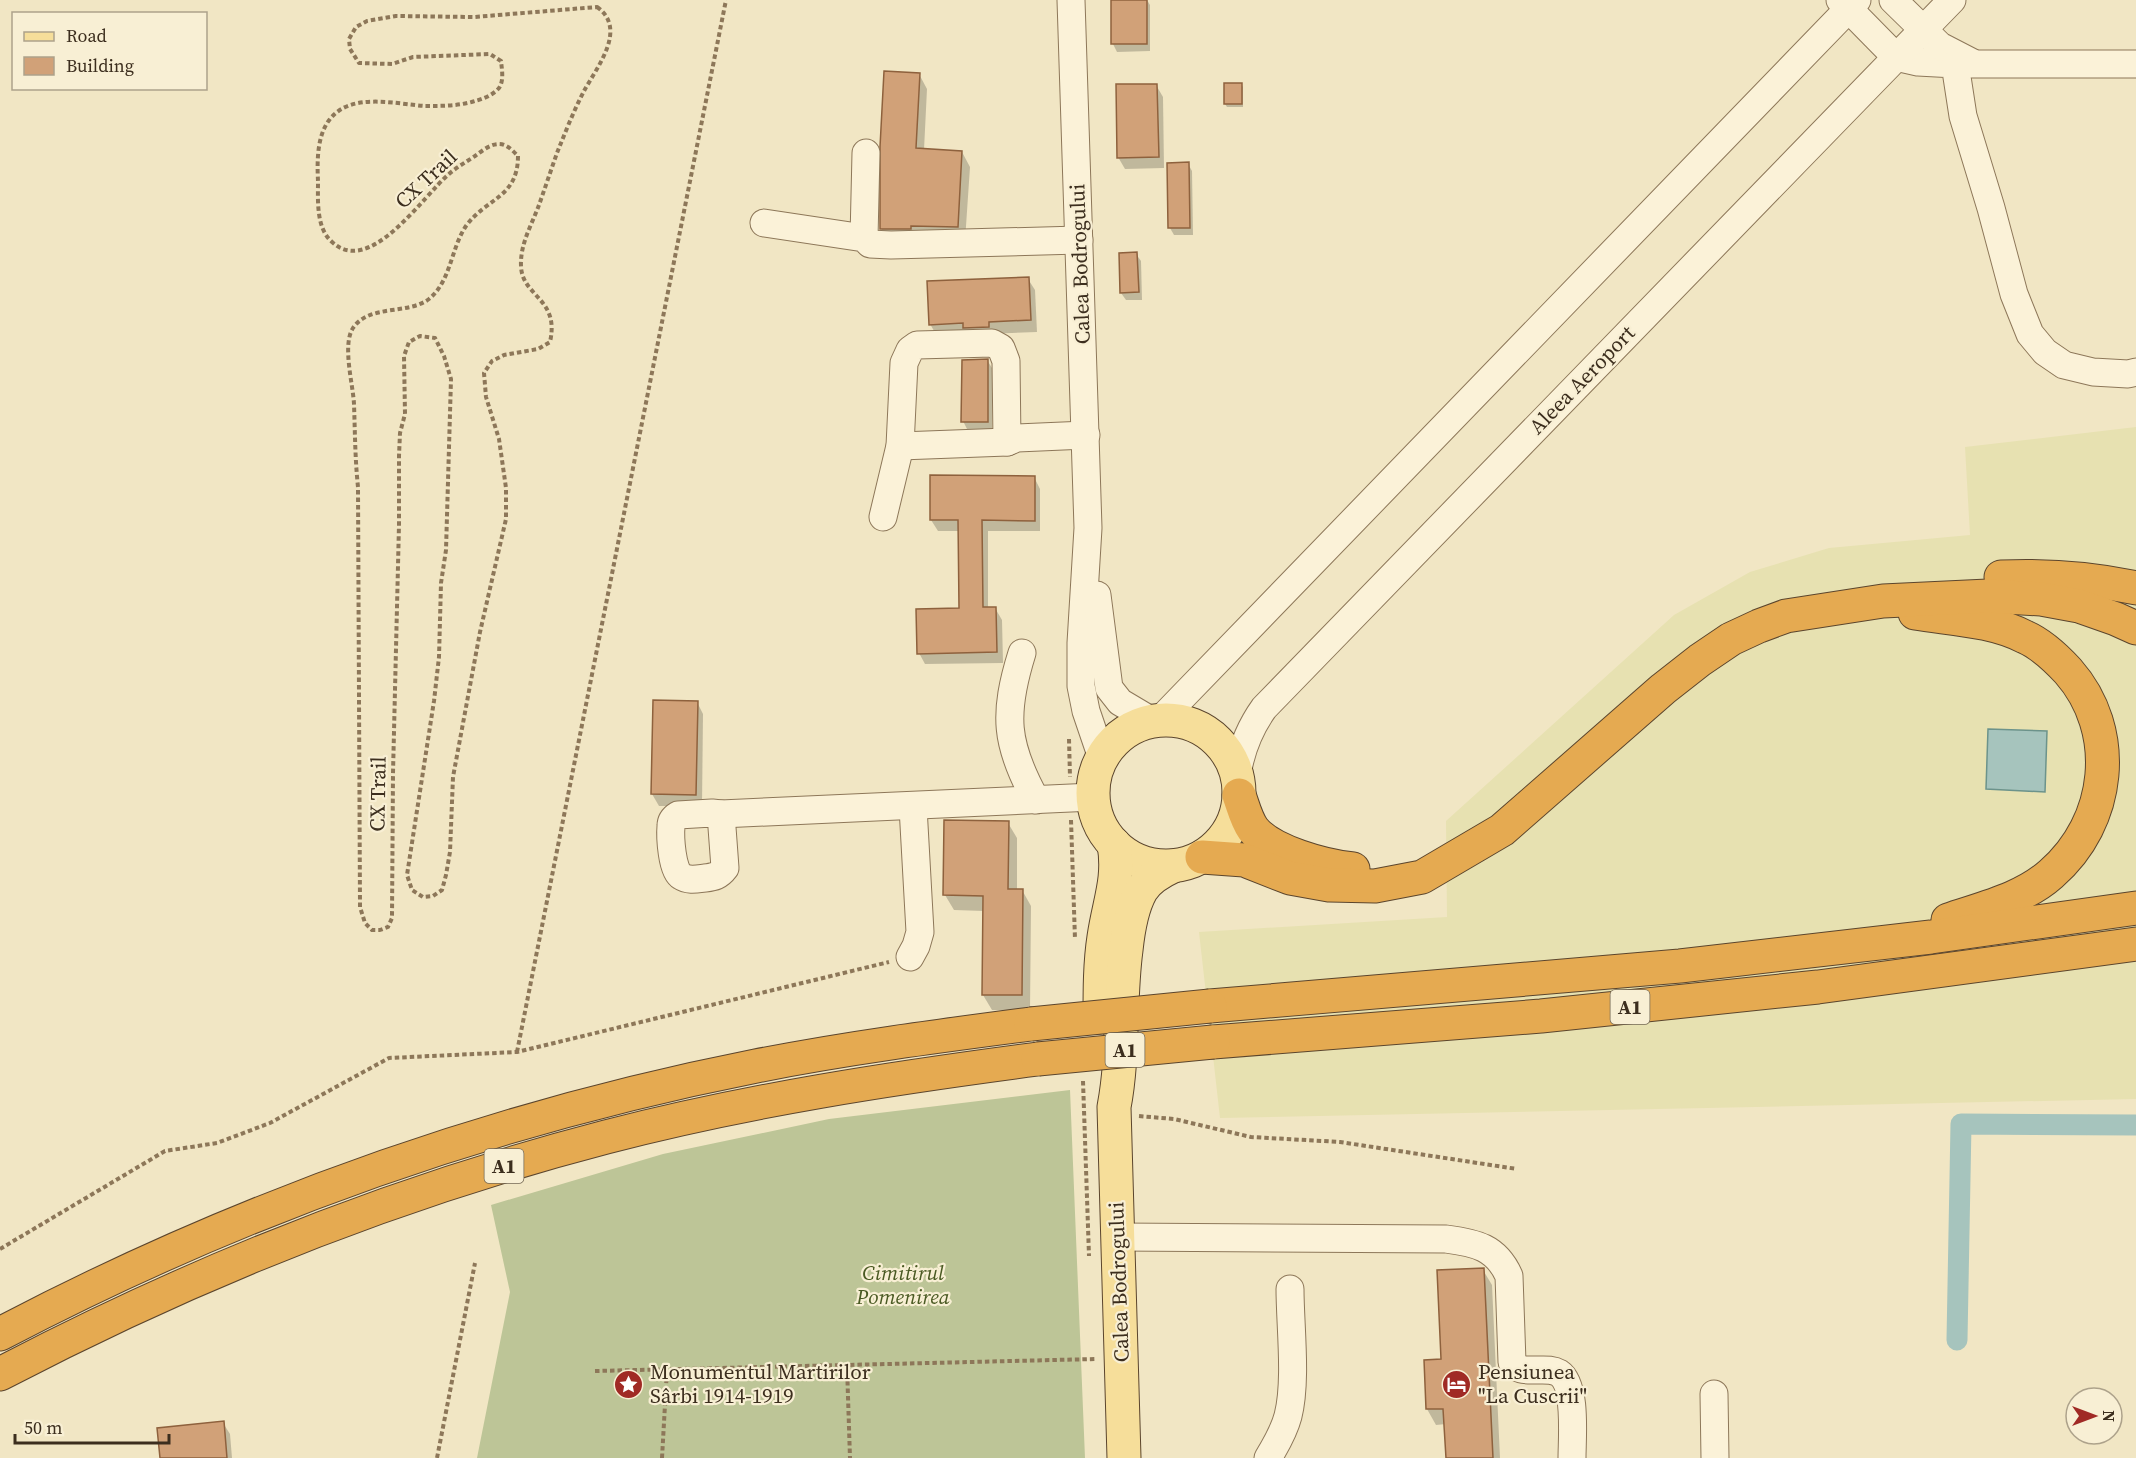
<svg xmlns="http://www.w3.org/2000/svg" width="2136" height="1458" viewBox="0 0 2136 1458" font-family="'Source Serif 4',serif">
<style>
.farmland{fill:#e7e1b1}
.cemetery{fill:#bdc597}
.water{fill:#a6c4bd;stroke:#6c938b;stroke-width:1.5}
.shadow{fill:#0003}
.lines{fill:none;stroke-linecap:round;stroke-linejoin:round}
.canal{stroke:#a6c4bd;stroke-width:21}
.building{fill:#d1a178;stroke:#8e613d;stroke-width:1.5}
.minor-casing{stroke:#8d7759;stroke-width:29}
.major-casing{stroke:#5b452d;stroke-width:35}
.highway-casing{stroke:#5b452d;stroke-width:35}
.path{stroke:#8d7759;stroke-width:4;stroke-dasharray:4.5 3;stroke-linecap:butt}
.minor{stroke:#fbf2d8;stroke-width:27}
.major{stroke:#f6de9a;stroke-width:33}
.highway{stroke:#e5aa51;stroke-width:33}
.highway-bridge-casing{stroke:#5b452d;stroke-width:35;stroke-linecap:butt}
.highway-bridge{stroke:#e5aa51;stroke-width:33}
.labels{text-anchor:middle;stroke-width:4.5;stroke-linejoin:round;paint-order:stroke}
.shield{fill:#f8efd4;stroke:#746855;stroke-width:1.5}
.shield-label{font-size:20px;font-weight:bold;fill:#3c2e1e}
.street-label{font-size:21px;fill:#3c2e1e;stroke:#f8efd4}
.park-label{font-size:21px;font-style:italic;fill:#4a5a23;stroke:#f8efd4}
.poi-label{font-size:21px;fill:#3c2e1e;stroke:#f8efd4;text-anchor:start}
</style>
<rect width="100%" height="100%" fill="#f1e6c4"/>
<!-- farmland -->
<path class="farmland" d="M2136 427V1099L1220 1118 1199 932 1447 917 1446 821 1674 615 1750 572 1829 548 1970 535 1965 447Z"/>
<!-- cemetery -->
<path class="cemetery" d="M1070 1090 1085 1458H477L510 1292 491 1205 663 1154 829 1119Z"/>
<!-- water -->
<path class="water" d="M1988 729 2047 731 2045 792 1986 789Z"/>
<!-- shadow -->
<g class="shadow">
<path d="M1113 0H1147L1150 5V51L1117 52 1113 44Z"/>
<path d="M919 74 927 89 924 150 962 152 970 167 965 241 890 243 881 228Z"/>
<path d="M1241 84 1243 87V107H1227L1225 104Z"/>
<path d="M1156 85 1163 97 1164 168 1125 169 1118 157Z"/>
<path d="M1188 164 1192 171 1193 235H1174L1170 228Z"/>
<path d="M1136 254 1141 261 1142 300H1126L1121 293Z"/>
<path d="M1028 279 1035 290 1037 332 937 336 930 324Z"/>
<path d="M987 360 992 368V429H967L963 421Z"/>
<path d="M1034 477 1040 489V531H988V609L995 608 1002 620 1003 663 925 664 919 653 961 609 960 531H938L931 520Z"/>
<path d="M697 702 703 714 702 806H659L652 794Z"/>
<path d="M1008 823 1017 838V890H1022L1031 906 1030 1011 992 1010 983 995 984 911 954 910 945 895Z"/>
<path d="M1483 1270 1492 1285 1500 1458H1447L1446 1424 1436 1425 1427 1409Z"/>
<path d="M223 1423 230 1434 232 1458H162Z"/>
</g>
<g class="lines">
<!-- canal -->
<path class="canal" d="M1957 1340 1961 1124 2136 1125"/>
</g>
<!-- building -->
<g class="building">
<rect x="1111" y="0" width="36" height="44"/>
<path d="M884 71 920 73 916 148 962 151 958 227 911 226V229H880V147Z"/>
<rect x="1224" y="83" width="18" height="21"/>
<path d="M1116 84H1157L1159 157 1117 158Z"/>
<path d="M1189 162 1190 228H1168L1167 163Z"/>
<path d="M1137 252 1139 292 1120 293 1119 253Z"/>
<path d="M1029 277 1031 320 989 322V327L963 328V323L929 325 927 281Z"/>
<path d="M988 359V422H961L962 360Z"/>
<path d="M930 475 1035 476V521L982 520 983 607H996L997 652 917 654 916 609 959 608 958 520H930Z"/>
<path d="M653 700 698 701 696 795 651 794Z"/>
<path d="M944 820 1009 821 1008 889H1023L1022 995H982L983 896 943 895Z"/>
<path d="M1484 1268 1493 1458H1446L1443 1409H1426L1424 1360 1441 1359 1437 1270Z"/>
<path d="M224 1421 227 1458H160L157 1428Z"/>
</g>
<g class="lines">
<defs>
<g id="minor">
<path d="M1071 0 1088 528 1081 643V686L1086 711 1102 758"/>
<path d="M1840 0 1896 57 1918 62 1955 64 1963 116 1991 208 2014 294 2030 334 2045 352 2064 365 2093 372 2128 374 2136 372"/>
<path d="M1893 0 1940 46 1971 62"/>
<path d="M1955 64H2136"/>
<path d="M764 223 864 238 870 244 891 245 1079 240"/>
<path d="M864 238 866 153"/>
<path d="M900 446 1007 442 1017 438 1086 435"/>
<path d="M883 517 900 446 904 363 910 350 917 345 992 343 1001 348 1006 361 1007 442"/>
<path d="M1097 595 1109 688 1120 702 1152 721"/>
<path d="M1022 653C1003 714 1005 744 1036 800"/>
<path d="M1161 719 1857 0"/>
<path d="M1237 775C1241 749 1249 729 1264 708L1952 0"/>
<path d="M712 813 721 814 725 868C719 876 714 877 705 878 697 879 688 881 681 876 672 871 670 837 671 826 671 821 673 818 678 815Z"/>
<path d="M721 814 1093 797"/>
<path d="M910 957 916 946 920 932 913 807"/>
<path d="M1117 1237 1446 1239C1476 1243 1496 1247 1509 1276L1512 1362C1519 1371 1525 1370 1536 1370 1544 1370 1552 1369 1559 1373 1577 1385 1572 1438 1572 1458"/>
<path d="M1714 1394 1715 1458"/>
<path d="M1268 1458C1276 1445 1284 1431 1288 1416 1297 1381 1290 1325 1290 1289"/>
</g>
<g id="major">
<circle cx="1166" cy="793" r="73"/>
<path d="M1100 1017C1100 990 1100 963 1104 937 1109 902 1120 880 1114 844"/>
<path d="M1124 1458 1114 1107C1124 1055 1119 1002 1126 950 1128 931 1131 909 1141 891 1148 879 1160 872 1173 866"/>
</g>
<g id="highway">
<path d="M2001 577C2047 575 2091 578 2136 588"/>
<path d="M1915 613C1952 619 1992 620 2025 637 2041 644 2056 658 2068 671 2121 731 2111 822 2051 874 2023 899 1983 908 1948 920"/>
<path d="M1239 795C1243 806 1246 819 1253 829 1271 852 1325 866 1353 869"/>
<path d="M1202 857 1244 860 1290 878 1329 885 1375 886 1422 877 1502 830 1663 689 1700 660 1731 639 1759 626 1786 616 1883 601 1988 596 2041 599 2079 606 2116 619 2136 628"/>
<path d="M1210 1006 1680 966 1931 937 2136 908"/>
<path d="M1213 1042 1541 1016 1818 987 2136 944"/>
<path d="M0 1334C238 1209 493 1118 756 1066 847 1048 939 1036 1031 1024"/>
<path d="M0 1374C193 1273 395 1192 606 1137 748 1100 893 1078 1038 1059"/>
</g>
</defs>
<!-- minor casing -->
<use href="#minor" class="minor-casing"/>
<!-- major casing -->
<use href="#major" class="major-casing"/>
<!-- highway casing -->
<use href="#highway" class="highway-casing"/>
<!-- path -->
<g class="path">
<path d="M597 7C628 29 597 67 584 91 574 110 565 133 557 153 551 170 545 188 539 205 532 224 520 244 521 266 522 297 560 298 550 342L538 349 504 355 492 361 484 373 486 397 499 439 506 488V519L480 632 453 777 450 852 446 875 442 890 433 896 423 897 412 890 407 875 434 701 439 657 441 583 446 550 451 379 444 356 435 338 420 336 409 342 404 356 405 414 400 433 399 456V524L393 773 392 918 388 927 380 930H372L365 923 360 907 358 487C355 459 355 432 354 404 353 384 342 345 353 328 369 304 408 315 429 299 451 281 451 248 466 226 486 198 518 198 518 156 513 151 507 144 499 144 490 144 482 151 475 156 466 162 457 167 449 174 423 196 369 279 331 241 316 227 318 200 318 181 317 161 317 135 330 119 351 92 396 104 425 106 442 106 459 106 475 101 483 99 493 95 499 88 504 81 502 70 501 61L490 54 413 57 392 64 359 63 350 49 349 39 356 27 367 21 396 16 474 17Z"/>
<path d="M1069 739 1070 777"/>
<path d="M1071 820 1075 939"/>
<path d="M517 1052 726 0"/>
<path d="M1083 1081 1089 1256"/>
<path d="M1139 1116 1174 1119 1251 1137 1340 1142 1517 1169"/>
<path d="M0 1249 165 1151 217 1143 270 1123 389 1058 517 1052 889 962"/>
<path d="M847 1366 850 1458"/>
<path d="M595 1371 1096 1359"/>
<path d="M437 1458 475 1263"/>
<path d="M662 1458 667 1369"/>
</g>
<!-- minor -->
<use href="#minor" class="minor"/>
<!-- major -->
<use href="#major" class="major"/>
<!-- highway -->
<use href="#highway" class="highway"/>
<defs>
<g id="highway-bridge">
<path d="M1031 1024 1210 1006"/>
<path d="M1038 1059 1213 1042"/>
</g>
</defs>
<!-- highway-bridge casing -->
<use href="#highway-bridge" class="highway-bridge-casing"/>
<!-- highway-bridge -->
<use href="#highway-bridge" class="highway-bridge"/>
</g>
<!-- icons -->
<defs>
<symbol id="sight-disc" viewBox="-11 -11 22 22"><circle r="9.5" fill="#a02a25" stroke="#f8efd4"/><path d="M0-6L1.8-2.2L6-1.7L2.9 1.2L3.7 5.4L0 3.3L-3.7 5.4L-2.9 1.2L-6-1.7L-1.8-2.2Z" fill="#fff"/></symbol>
<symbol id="hotel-disc" viewBox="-11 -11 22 22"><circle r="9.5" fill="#a02a25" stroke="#f8efd4"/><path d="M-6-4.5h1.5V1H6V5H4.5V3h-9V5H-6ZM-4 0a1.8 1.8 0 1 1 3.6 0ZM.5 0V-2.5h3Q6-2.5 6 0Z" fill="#fff"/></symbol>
</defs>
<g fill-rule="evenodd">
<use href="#sight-disc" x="612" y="1368" width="33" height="33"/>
<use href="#hotel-disc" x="1440" y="1368" width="33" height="33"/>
</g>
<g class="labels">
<!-- shield labels -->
<g class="shield">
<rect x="1610.5" y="990" width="39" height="34" rx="4.5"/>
<rect x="1105.5" y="1033" width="39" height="34" rx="4.5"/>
<rect x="484.5" y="1149" width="39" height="34" rx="4.5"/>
</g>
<g class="shield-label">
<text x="1630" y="1014">A1</text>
<text x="1125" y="1057">A1</text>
<text x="504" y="1173">A1</text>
</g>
<!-- street labels -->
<g class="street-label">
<text transform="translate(426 179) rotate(-43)" y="7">CX Trail</text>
<text transform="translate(1080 264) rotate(-92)" y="7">Calea Bodrogului</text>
<text transform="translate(1582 380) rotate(-46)" y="7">Aleea Aeroport</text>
<text transform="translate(378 794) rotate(-89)" y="7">CX Trail</text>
<text transform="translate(1119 1282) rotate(-92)" y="7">Calea Bodrogului</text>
</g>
<!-- park labels -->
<g class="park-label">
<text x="903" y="1280">Cimitirul<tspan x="903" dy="24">Pomenirea</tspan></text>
</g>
<!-- poi labels -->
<g class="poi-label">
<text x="650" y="1379">Monumentul Martirilor<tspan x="650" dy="24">Sârbi 1914-1919</tspan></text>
<text x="1478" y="1379">Pensiunea<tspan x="1478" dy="24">"La Cuscrii"</tspan></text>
</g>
</g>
<!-- legend -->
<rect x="12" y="12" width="195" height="78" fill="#f8efd4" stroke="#ada28b" stroke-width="1.5"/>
<rect x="24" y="32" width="30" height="9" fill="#f6de9a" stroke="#ada28b" stroke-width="1.5"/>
<text x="66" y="42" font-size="18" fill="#3c2e1e">Road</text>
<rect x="24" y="57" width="30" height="18" fill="#d1a178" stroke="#ada28b" stroke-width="1.5"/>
<text x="66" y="72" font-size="18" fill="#3c2e1e">Building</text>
<!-- north arrow -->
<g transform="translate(2094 1416) rotate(90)"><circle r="28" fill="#f8efd4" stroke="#ada28b" stroke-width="1.5"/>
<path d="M0-4.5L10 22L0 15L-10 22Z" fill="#a02a25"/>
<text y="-9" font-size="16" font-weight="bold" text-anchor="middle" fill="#3c2e1e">N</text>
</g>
<!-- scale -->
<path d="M15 1434v9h154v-9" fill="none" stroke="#3c2e1e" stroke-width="3"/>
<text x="24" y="1434" font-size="18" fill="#3c2e1e" stroke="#f8efd4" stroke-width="4.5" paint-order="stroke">50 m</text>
</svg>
